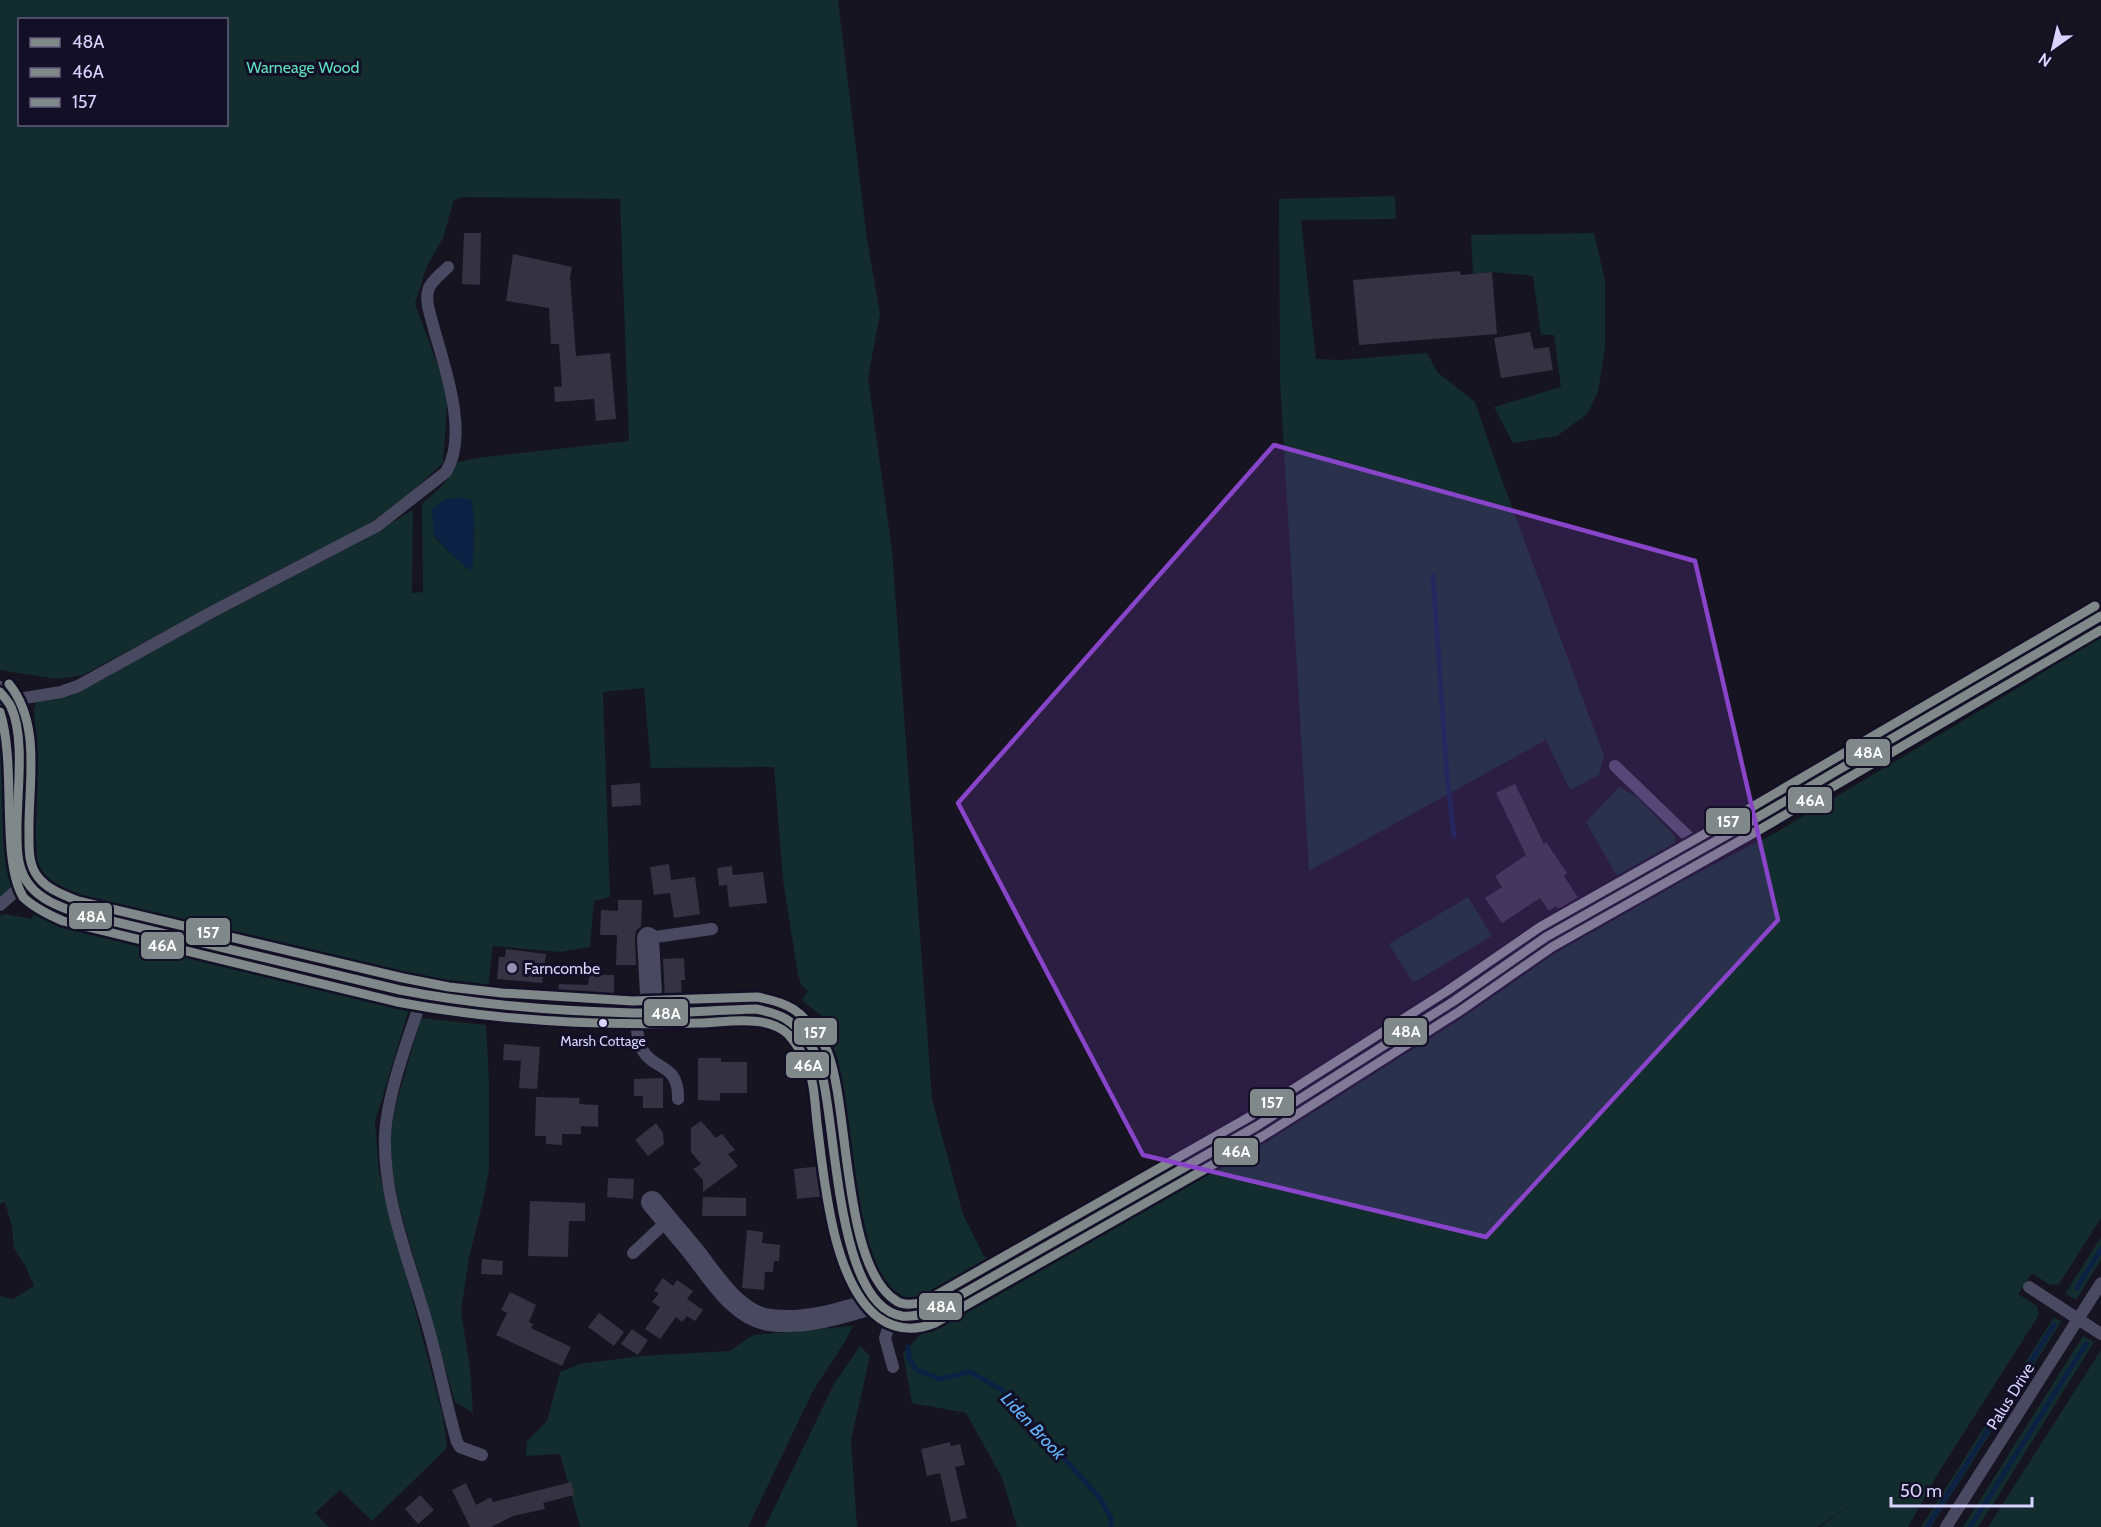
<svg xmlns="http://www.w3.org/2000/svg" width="2101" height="1527" viewBox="0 0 2101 1527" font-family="Cabin,sans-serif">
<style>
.green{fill:#132c2d;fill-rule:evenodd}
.water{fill:#0d2144}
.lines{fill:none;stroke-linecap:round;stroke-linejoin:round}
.stream{stroke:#0d2144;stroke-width:5}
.building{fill:#343243}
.lane{stroke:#4a4962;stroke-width:12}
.street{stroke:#4a4962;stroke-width:22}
.bus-1-casing{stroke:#130f26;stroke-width:14}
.bus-2-casing{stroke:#130f26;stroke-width:14}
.bus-3-casing{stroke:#130f26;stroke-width:14}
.bus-1{stroke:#80888a;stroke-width:9}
.bus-2{stroke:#80888a;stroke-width:9}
.bus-3{stroke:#80888a;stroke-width:9}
.marked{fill:#8945c9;fill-opacity:0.2;stroke:#8945c9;stroke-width:4.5;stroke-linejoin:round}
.poi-dot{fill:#9591b1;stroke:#130f26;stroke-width:2}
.bus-dot{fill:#d9d4ff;stroke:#130f26;stroke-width:2}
.labels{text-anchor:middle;stroke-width:6;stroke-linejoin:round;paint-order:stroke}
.bus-label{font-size:14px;fill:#d9d4ff;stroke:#130f26}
.park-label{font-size:16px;fill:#5fe0c0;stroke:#130f26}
.poi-label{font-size:16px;fill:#d9d4ff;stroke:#130f26;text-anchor:start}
.street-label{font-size:16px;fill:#d9d4ff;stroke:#130f26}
.water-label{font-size:18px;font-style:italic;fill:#62b6ff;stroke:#130f26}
.line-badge{stroke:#130f26;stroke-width:2}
.badge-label{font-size:16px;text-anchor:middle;font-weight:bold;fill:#fff}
</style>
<rect width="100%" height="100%" fill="#161421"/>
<!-- green -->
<g class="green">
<path d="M0 0H838L867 239 880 314 868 378 892 550 932 1099 963 1214 984 1256 997 1262 929 1295 909 1300 885 1285 864 1238 851 1170 829 1022 802 1000 808 991 801 984 798 975 783 880 774 767 651 768 644 688 603 692 610 897 594 901 590 947 560 952 493 946 487 997C346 965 205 927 63 892L48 885 40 877 36 865 34 833 36 738 34 709 37 701 71 693 357 543 413 510 412 593 423 592 422 504C437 491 450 480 458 462L477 458 629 441 620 199 463 197 454 200 443 238 426 268 415 304 448 393 443 463 407 496 366 526 284 567 83 675 57 679 0 670ZM20 20H226V124H20ZM471 500 474 516 473 564 470 570 449 552 434 536V519Z"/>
<path d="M1395 196 1396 219 1301 220 1316 359 1341 360 1427 353 1437 372 1475 402 1498 469 1604 756 1599 775 1570 790 1546 740 1309 871 1280 382 1279 199Z"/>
<path d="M1594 233 1605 280V347L1598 392 1587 414 1557 436 1513 443 1494 407 1561 387 1554 335H1541L1533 276 1492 272 1473 274 1471 235Z"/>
<path d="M2101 635V1218L2059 1284 2050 1285 2032 1273 2018 1294 2037 1306 2039 1315 1937 1475 1908 1527H1820L1855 1502 1818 1527H1017L1002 1478 966 1413 912 1403 903 1353 920 1335 1405 1053 1582 935 1647 899 1775 833 2033 679 2058 661Z"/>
<path d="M0 711 6 725 15 884 0 900Z"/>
<path d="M1619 787 1637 797 1675 836V849L1621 883 1586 822Z"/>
<path d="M1468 897 1492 936 1413 983 1389 944Z"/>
<path d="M34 911 410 1006 375 1122 379 1172 443 1416 447 1448 372 1521 340 1490 315 1513 329 1527H0V1296L13 1299 34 1286 26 1267 14 1248 12 1227 5 1202 0 1204V916L5 914 32 919Z"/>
<path d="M421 1018 486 1025 489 1081V1170L483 1201 469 1258 461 1311 470 1368 473 1413 455 1402 400 1209 391 1165V1132L395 1108Z"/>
<path d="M2101 1237V1260L2076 1300 2065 1294Z"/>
<path d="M2054 1317 2061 1322 1931 1527H1921Z"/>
<path d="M853 1326 844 1343 813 1391 748 1527H580L560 1454 526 1456 527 1441 547 1421 560 1372 580 1364 641 1356 730 1351 753 1335Z"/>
<path d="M2083 1336 2094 1342 1993 1504 1978 1527H1963Z"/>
<path d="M860 1346 870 1356 851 1440 857 1527H765L834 1384Z"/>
<path d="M2101 1350V1527H1988Z"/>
</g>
<!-- water -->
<path class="water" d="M461 497 471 500 474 516 473 564 470 571 449 552 434 535 432 509 444 500Z"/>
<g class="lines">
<!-- stream -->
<g class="stream">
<path d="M1433 576 1447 776 1454 836"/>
<path d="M2077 1288 2101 1249"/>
<path d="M908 1347 909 1359 917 1370 940 1379 970 1372 1002 1390 1100 1498 1111 1518V1527"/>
<path d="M1927 1527 2054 1325"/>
<path d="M1970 1527 2086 1344"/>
</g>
</g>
<!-- building -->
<g class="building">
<path d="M464 233H481L480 285 462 284Z"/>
<path d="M513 254 572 267 570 277 576 356 610 353 616 419 596 421 594 399 555 402 554 387 562 386 559 344H551L549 308 506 301Z"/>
<path d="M1460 271 1461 275 1492 272 1497 334 1359 345 1353 280Z"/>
<path d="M1530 332 1534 349 1549 347 1553 370 1501 378 1494 338Z"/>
<path d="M640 783 641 805 612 807 611 785Z"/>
<path d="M1515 784 1544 844 1546 842 1567 873 1564 876 1579 899 1560 911 1556 906 1549 911 1540 898 1502 923 1485 898 1502 887 1495 876 1526 855 1496 793Z"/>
<path d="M669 864 671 880 695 877 700 914 674 918 670 893 654 895 650 867Z"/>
<path d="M732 866 733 875 763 872 767 903 729 907 727 885 719 886 717 868Z"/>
<path d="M618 900H642L641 926 636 931 635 938 636 965H616L617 935H600L601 910 618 911Z"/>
<path d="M506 949 546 954 542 983 497 979 499 957H505Z"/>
<path d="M684 958 685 980H681L682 998H665L663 959Z"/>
<path d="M589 975H614V998L558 995 559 984 588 985Z"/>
<path d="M504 1044 540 1047 537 1089 519 1088 521 1061 503 1060Z"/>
<path d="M698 1058H721V1062H747V1093H720V1101L698 1100Z"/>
<path d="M663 1078V1108H643V1096H634V1079Z"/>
<path d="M536 1097 580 1098 579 1104 598 1105V1127L581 1126V1134H562V1145L546 1144V1136H535Z"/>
<path d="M701 1121 716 1138 722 1134 735 1150 728 1154 738 1166 703 1192V1180L693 1169 701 1164 691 1152V1128Z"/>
<path d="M656 1123 663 1133 664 1144 648 1156 635 1140Z"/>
<path d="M821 1166 825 1196 797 1199 794 1169Z"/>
<path d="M608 1178 634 1179 633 1199 607 1197Z"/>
<path d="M703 1197 746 1198V1216H702Z"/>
<path d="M530 1201 585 1203V1221H569L568 1257 528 1256Z"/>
<path d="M747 1230 763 1232 762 1243 780 1245 779 1261H774L773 1272H765L764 1290 742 1288Z"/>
<path d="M482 1259 503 1261 502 1275 481 1274Z"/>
<path d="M663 1278 673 1286 677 1280 693 1291 687 1299 703 1310 695 1321 687 1316 682 1322 676 1317 660 1339 645 1329 660 1307 652 1302 659 1293 654 1291Z"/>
<path d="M510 1292 536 1305 529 1322 533 1324 531 1328 571 1347 562 1366 496 1335 507 1313 501 1310Z"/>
<path d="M599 1313 624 1332 614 1346 588 1327Z"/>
<path d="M632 1329 648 1340 638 1355 621 1344Z"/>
<path d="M950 1442 951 1446 960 1444 965 1465 955 1467 967 1518 951 1522 940 1473 927 1476 921 1449Z"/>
<path d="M571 1482 574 1495 543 1503 545 1509 513 1516 491 1527H470L452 1490 466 1483 476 1505 491 1497 493 1502Z"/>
<path d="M420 1495 434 1510 418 1524 405 1509Z"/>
</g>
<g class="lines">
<!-- lane -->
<g class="lane">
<path d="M7 701 61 692 78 686 210 613 377 526 446 472C469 435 445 368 434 329 431 316 424 301 429 288 432 280 442 273 448 267"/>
<path d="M1615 766 1701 849"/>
<path d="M0 905 26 882"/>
<path d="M648 938 712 929"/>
<path d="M423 995C409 1036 387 1094 385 1136 383 1201 411 1265 428 1327 439 1365 446 1404 457 1442L460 1447 482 1455"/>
<path d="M637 1013C637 1024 636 1036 641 1047 652 1072 679 1061 678 1099"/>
<path d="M633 1253 667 1221"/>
<path d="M2029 1287 2101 1334"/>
<path d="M893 1367 885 1338 893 1313"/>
<path d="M1946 1527 2101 1283"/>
</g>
<!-- street -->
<g class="street">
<path d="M0 692C4 697 8 701 11 707 24 733 15 807 17 840 17 855 18 871 28 884 39 899 57 905 74 912L400 990 447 999 501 1005 633 1013 756 1009 772 1012 786 1018 798 1027 817 1056 825 1087 838 1190 855 1263 864 1281 878 1302 893 1313 902 1316H918L929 1313 1257 1126 1454 1001 1512 959 1546 937 1753 820 2101 616"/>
<path d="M648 938 652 1013"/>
<path d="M652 1202C665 1218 680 1235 693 1251 713 1276 736 1316 770 1320 807 1325 844 1312 878 1302"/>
</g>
<defs>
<path id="bus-1" d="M0 692C4 697 8 701 11 707 26 739 16 799 17 835 17 854 18 872 31 887 42 900 59 906 74 912L400 990C476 1005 555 1011 632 1013 673 1014 715 1010 756 1009 782 1014 793 1020 808 1042 811 1046 815 1052 817 1057 838 1109 832 1305 902 1316 911 1317 920 1315 929 1313L1257 1126 1454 1001 1546 937 1753 820 2101 616"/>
<path id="bus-2" d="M0 712C17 765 0 857 23 897 34 908 49 915 63 921L397 1002C497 1021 599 1026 700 1023 728 1022 766 1014 788 1034 794 1041 802 1053 806 1061 814 1079 815 1103 817 1123 824 1178 832 1283 879 1318 896 1330 915 1331 935 1323L1263 1136 1460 1011 1552 947 1759 830 2101 630"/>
<path id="bus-3" d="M9 684C42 725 28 784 29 833 29 848 28 864 38 877 48 890 64 895 78 901L403 978 449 987 502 993 633 1001 757 997C789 1003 801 1010 819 1037 822 1042 826 1047 828 1053 850 1110 842 1270 898 1302 906 1306 916 1304 924 1302L1251 1116 1447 991 1540 927 1747 810 2095 606"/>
</defs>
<!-- bus-1 casing -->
<use href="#bus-1" class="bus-1-casing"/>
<!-- bus-2 casing -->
<use href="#bus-2" class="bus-2-casing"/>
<!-- bus-3 casing -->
<use href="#bus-3" class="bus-3-casing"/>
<!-- bus-1 -->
<use href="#bus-1" class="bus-1"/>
<!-- bus-2 -->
<use href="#bus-2" class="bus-2"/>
<!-- bus-3 -->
<use href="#bus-3" class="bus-3"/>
</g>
<!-- marked area -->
<path class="marked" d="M1274 445 1695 561 1778 920 1486 1237 1143 1155 958 803Z"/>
<!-- markers -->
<circle class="poi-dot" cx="512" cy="968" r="6"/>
<circle class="bus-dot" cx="603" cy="1023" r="5"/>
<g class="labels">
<!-- bus labels -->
<g class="bus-label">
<text x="603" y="1046">Marsh Cottage</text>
</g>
<!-- park labels -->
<g class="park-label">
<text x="303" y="73">Warneage Wood</text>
</g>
<!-- poi labels -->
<g class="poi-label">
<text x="524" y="974">Farncombe</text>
</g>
<!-- street labels -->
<g class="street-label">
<text transform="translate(2010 1396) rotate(-58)" y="6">Palus Drive</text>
</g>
<!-- water labels -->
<g class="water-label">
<text transform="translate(1033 1426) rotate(47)" y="6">Liden Brook</text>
</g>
</g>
<g class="line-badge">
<rect x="1845" y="738" width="46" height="29" rx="6" fill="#80888a"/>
<rect x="1787" y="786" width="46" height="28" rx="6" fill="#80888a"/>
<rect x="1705" y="807" width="46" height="28" rx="6" fill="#80888a"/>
<rect x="68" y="902" width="45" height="28" rx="6" fill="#80888a"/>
<rect x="185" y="917" width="46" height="29" rx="6" fill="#80888a"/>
<rect x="140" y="931" width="45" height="29" rx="6" fill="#80888a"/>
<rect x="643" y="998" width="46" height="29" rx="6" fill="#80888a"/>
<rect x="1383" y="1017" width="45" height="29" rx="6" fill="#80888a"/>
<rect x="793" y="1017" width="45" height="29" rx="6" fill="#80888a"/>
<rect x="785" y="1051" width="45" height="28" rx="6" fill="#80888a"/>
<rect x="1249" y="1088" width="46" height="29" rx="6" fill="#80888a"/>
<rect x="1213" y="1137" width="46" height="29" rx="6" fill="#80888a"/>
<rect x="918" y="1292" width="45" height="29" rx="6" fill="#80888a"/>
</g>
<g class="badge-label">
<text x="1868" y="758">48A</text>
<text x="1810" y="806">46A</text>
<text x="1728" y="827">157</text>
<text x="91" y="922">48A</text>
<text x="208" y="938">157</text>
<text x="162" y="951">46A</text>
<text x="666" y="1019">48A</text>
<text x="1406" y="1037">48A</text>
<text x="815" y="1038">157</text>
<text x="808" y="1071">46A</text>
<text x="1272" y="1108">157</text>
<text x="1236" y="1157">46A</text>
<text x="941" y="1312">48A</text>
</g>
<!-- legend -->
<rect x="18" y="18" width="210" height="108" fill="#130f26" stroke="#625e7d" stroke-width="1.5"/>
<rect x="30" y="38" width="30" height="9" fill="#80888a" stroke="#625e7d" stroke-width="1.5"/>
<text x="72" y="48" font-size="18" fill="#d9d4ff">48A</text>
<rect x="30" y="68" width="30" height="9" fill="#80888a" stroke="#625e7d" stroke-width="1.5"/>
<text x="72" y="78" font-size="18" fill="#d9d4ff">46A</text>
<rect x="30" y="98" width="30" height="9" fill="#80888a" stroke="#625e7d" stroke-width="1.5"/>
<text x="72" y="108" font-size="18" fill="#d9d4ff">157</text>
<!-- north arrow -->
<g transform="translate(2053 48) rotate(214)" stroke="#130f26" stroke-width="4.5" paint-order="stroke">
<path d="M0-4.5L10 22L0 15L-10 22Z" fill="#d9d4ff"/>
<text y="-9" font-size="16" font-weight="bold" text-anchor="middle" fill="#d9d4ff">N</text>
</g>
<!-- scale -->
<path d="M1891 1497v9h141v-9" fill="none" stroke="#d9d4ff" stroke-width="3"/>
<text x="1900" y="1497" font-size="18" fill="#d9d4ff" stroke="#130f26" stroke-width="4.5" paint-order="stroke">50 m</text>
</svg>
